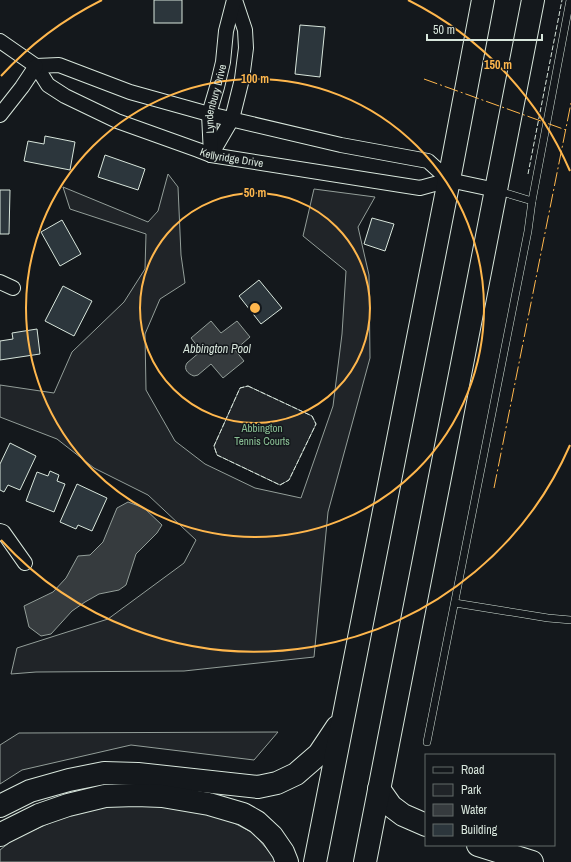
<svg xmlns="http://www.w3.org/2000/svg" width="571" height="862" viewBox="0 0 571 862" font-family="'Archivo Narrow',sans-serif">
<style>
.green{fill:#202428;stroke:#939e99}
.water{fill:#363b3e;stroke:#939e99}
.building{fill:#2c363c;stroke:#d8e6dc}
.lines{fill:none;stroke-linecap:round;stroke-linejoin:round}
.lane-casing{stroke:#d8e6dc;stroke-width:8}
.street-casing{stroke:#d8e6dc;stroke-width:16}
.highway-casing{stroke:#d8e6dc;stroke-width:24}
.lane{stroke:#14181c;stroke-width:7}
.street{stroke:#14181c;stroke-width:14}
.highway{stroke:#14181c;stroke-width:22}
.fence{stroke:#d8e6dc;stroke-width:1;stroke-dasharray:5 2;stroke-linecap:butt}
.power{stroke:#ffb74d;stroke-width:1;stroke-dasharray:14 3 2 3;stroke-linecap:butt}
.ring{fill:none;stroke:#ffb74d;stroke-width:2}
.labels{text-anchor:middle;stroke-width:3;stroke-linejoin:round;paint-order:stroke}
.street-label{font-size:11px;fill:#d8e6dc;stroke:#14181c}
.park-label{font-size:11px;fill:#8ac095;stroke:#14181c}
.water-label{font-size:12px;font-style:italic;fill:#d8e6dc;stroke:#14181c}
.centre{fill:#ffb74d;stroke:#14181c;stroke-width:2}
.ring-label{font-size:12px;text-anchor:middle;font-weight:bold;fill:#ffb74d;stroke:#14181c;stroke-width:3;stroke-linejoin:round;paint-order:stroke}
</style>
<rect width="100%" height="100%" fill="#14181c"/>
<!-- green -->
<g class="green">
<path d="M168 174 178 187 181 255 185 283 160 299 145 334 146 390 175 441 205 464 255 488 301 498 333 406 342 334 346 271 303 236 314 189 375 197 358 227 369 275 370 358 328 512 314 657 184 671 36 672 11 674 17 648 108 619 184 563 196 540 148 495 94 468 57 439 0 417V385L54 393 72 352 124 302 145 269 146 234 70 209 63 187 148 222 158 211Z"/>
<path d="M248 386 312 416 316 424 289 480 280 485 217 455 214 446 240 388Z"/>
<path d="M278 732 254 760 131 745 22 770 0 784V745L19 733Z"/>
<path d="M159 805 219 815 253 833 273 856 275 862H0V850L15 838 66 816 107 806Z"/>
</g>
<!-- water -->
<g class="water">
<path d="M211 321 221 333 237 321 250 337 235 350 244 361 223 378 211 364 198 375 194 376C188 374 183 369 187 363L201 351 191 338Z"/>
<path d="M128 502 144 508 162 525 157 533 136 554 126 585 119 590 99 594 85 602 72 611 51 634 41 636 29 627 24 606 53 592 66 578 78 556 90 555 103 542 117 508Z"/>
</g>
<!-- building -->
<g class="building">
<rect x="154" y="0" width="28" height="23"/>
<path d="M300 25 325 27 320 77 295 74Z"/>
<path d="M45 136 75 142 70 170 24 161 28 141 44 144Z"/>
<path d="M105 155 145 169 138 190 98 177Z"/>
<path d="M0 190H10L9 234H0Z"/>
<path d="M372 218 394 224 385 251 364 244Z"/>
<path d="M62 220 81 254 60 266 41 232Z"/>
<path d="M259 280 282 308 261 324 239 296Z"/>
<path d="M63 286 92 301 74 336 45 321Z"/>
<path d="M37 329 40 354 0 360V341L13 339 12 333Z"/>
<path d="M10 443 36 456 20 490 8 485 4 492 0 490V464Z"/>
<path d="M50 471 59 475 57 481 65 484 54 512 26 501 37 472 48 476Z"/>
<path d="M77 484 107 498 92 531 78 525 76 529 60 522Z"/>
</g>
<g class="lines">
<defs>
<g id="lane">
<path d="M499 191 532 201 570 0"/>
<path d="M455 603 548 618 571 620"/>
<path d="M427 742 528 231 532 201"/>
</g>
<g id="street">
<path id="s1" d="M0 41 36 66 48 85 65 96 117 121 198 150 211 155 420 188 449 180 496 190"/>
<path d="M36 66 59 65 130 92 209 114 341 145 428 161 449 180"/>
<path d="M0 115 22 87 36 66"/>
<path d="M211 155 232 119 242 79 246 48 245 30 235 0"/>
<path id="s2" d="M211 155 209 114 217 87 223 62 226 31 234 0"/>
<path d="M0 282 13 288"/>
<path d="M0 531 3 532 25 563"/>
</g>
<g id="highway">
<path d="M379 789 391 806 403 815 426 825"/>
<path d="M0 806 30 791 69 780 104 773 138 774 258 787 277 783 296 774 319 754 337 727"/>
<path d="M0 835 3 833 39 815 68 805 105 796 136 795 162 796 209 804 243 814 257 822 272 836 283 852 287 862"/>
<path d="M478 845 532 862"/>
<path d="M315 862 449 180 483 0"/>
<path d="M365 862 533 0"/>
</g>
</defs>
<!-- lane casing -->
<use href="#lane" class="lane-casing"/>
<!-- street casing -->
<use href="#street" class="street-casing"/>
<!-- highway casing -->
<use href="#highway" class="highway-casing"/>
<!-- lane -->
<use href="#lane" class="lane"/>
<!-- street -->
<use href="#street" class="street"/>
<!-- highway -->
<use href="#highway" class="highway"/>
<!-- fence -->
<g class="fence">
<path d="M528 174 562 0"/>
<path d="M248 386 312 416 316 424 289 480 280 485 217 455 214 446 240 388Z"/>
</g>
<!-- power -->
<g class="power">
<path d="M424 79 566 130"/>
<path d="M494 488 571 103"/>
</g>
</g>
<!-- distance rings -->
<g class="ring">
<circle cx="255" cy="308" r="115"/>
<circle cx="255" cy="308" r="229"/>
<path d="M570 445A344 344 0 0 1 1 540M1 76A344 344 0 0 1 102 0M408 0A344 344 0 0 1 570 171"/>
</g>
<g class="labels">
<!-- street labels -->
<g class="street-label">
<text dy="4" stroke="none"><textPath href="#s2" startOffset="57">Lyndenbury Drive</textPath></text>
<text dy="4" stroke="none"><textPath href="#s1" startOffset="265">Kellyridge Drive</textPath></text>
</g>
<!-- park labels -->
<g class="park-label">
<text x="262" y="432">Abbington<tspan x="262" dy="13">Tennis Courts</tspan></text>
</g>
<!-- water labels -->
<g class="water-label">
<text x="217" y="353">Abbington Pool</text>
</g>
</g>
<circle cx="255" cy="308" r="6" class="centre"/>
<g class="ring-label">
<text x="498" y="69">150 m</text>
<text x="255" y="83">100 m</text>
<text x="255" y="197">50 m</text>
</g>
<!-- legend -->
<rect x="425" y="754" width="130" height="92" fill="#14181c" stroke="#626a69"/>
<rect x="433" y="767" width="20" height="6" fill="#14181c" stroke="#626a69"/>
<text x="461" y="774" font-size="12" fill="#d8e6dc">Road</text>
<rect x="433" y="784" width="20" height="12" fill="#202428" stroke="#626a69"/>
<text x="461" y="794" font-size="12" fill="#d8e6dc">Park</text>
<rect x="433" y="804" width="20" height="12" fill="#363b3e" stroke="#626a69"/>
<text x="461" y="814" font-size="12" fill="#d8e6dc">Water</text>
<rect x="433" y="824" width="20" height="12" fill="#2c363c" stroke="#626a69"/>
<text x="461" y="834" font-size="12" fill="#d8e6dc">Building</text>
<!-- scale -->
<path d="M427 34v6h115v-6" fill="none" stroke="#d8e6dc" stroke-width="2"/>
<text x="433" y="34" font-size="12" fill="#d8e6dc" stroke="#14181c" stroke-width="3" paint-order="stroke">50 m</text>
</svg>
